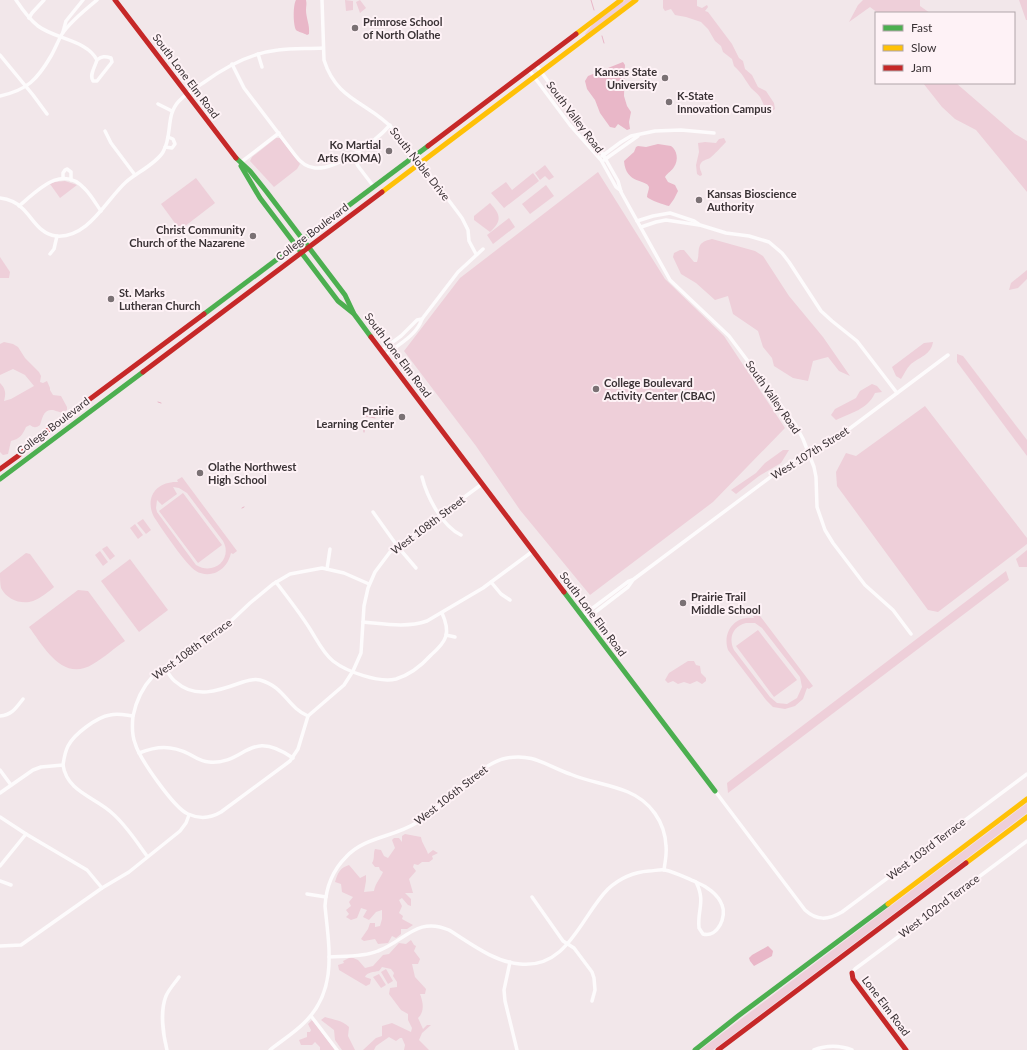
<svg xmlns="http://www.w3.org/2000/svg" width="1027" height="1050" viewBox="0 0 1027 1050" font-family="Lato,sans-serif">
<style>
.green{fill:#eecfd9;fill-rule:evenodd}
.water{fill:#e9b7c8}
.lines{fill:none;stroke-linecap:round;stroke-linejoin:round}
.stream{stroke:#e9b7c8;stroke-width:1}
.street{stroke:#fdfbfc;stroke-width:3.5}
.fast{stroke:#4caf50;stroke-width:5}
.slow{stroke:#ffc107;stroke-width:5}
.jam{stroke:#c62828;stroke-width:5}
.poi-dot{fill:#7a7174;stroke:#fef2f6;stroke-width:1.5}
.labels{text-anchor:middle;stroke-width:4;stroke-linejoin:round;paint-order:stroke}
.poi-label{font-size:11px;font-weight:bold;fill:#3a3235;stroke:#fef2f6;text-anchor:start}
.street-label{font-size:11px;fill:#3a3235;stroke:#fef2f6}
</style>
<rect width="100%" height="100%" fill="#f2e7ea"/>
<!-- green -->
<g class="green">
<path d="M345 0 353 1V10L346 11Z"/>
<path d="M360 0 366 8 360 13 356 2Z"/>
<path d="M625 0H632L586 35 585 34 593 24Z"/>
<path d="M663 0H697V6L702 8 707 5 708 7 705 11 708 12 732 44 739 58 743 61 745 69 752 75 758 87 766 91 774 103 775 109 771 112C763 107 764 104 760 97 758 94 754 91 751 88 745 80 743 74 734 66L732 59 723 52 721 46 715 41 708 29 701 22 686 17 675 15 671 9 665 11 663 8Z"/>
<path d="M863 0H920V6L930 13H878L870 7 849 22 858 5Z"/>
<path d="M1019 0H1027V20H1026Z"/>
<path d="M923 83H956L1015 134 1027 141V192L976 130 955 119 942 107Z"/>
<path d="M276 138H280L300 164 297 169 274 187 250 161 252 157Z"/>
<path d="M724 138 726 142C723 145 713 156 710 158 706 160 702 160 700 165 699 169 702 172 702 175L700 176 697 174 696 165 699 152 698 143 705 142 716 143 719 139Z"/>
<path d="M545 165 554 177 549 180 545 176 540 180 535 173Z"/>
<path d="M598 172 665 279 724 336 785 428 713 502 590 595 520 510 476 446 404 351 460 278Z"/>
<path d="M533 173 539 181 504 208 491 193 506 182 512 190Z"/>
<path d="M196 178 215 203 180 230 161 204Z"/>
<path d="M65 181 77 185 60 198 50 184 55 182Z"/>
<path d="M546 185 554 196 530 214 522 204Z"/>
<path d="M490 203C501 215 502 221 490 232L474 220V216Z"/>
<path d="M509 218 515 227 493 244 487 235Z"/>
<path d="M712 239 755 251 763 256 789 296 823 337 850 376 839 371 828 357 813 361 808 381 793 378 774 366 772 358 763 347 758 331 733 314 728 296 715 300 696 283 681 274 673 257 674 253 680 250H684L694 262H697C701 250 694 243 712 239Z"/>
<path d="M0 257 10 272 9 278H0Z"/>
<path d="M1027 270V279L1018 288 1009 290 1011 283Z"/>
<path d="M4 342 13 344 18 347 25 358 39 372 41 376 40 382 43 383 47 381 50 388V390L53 395 61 396 67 407V410L62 413C59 412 54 410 52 410 43 409 42 420 40 425 36 428 34 428 30 425L26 427C23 434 20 439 11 441L8 454 3 455 0 452V383C6 389 6 394 4 401L11 399 34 386 25 375 13 369 0 375V344Z"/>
<path d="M933 342C931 355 919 357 910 365 907 368 904 374 901 379L896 376 892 367 924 343Z"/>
<path d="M957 354 963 356 1027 440V456L957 362Z"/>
<path d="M872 384 877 386 882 392 875 393C868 409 851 413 836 420L831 415 835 409 856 398 860 391Z"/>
<path d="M925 406 1027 538V544L938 612 928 610 837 486 836 472 846 453 856 456Z"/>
<path d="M783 450H789L781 463 759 476 736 494 731 490 756 473 765 463Z"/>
<path d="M182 477 237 551 233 554 231 553C229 561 225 568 217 572 211 575 202 575 196 571 186 565 162 529 154 517 144 497 157 481 178 482L177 480ZM173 487 179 488 187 493 223 541C233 559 214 576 196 565L157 512 156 508 157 500 162 505 177 494Z"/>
<path d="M183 493 222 545 198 563 159 511Z"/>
<path d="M143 519 151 530 146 534 137 523Z"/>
<path d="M135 524 143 535 138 539 130 528Z"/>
<path d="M107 546 115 556 110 560 102 549Z"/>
<path d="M1027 550V567H1019L1016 559Z"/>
<path d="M100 551 108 562 103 566 95 555Z"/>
<path d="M26 553 30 554 54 587C48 592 41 598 33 601 22 605 7 600 1 588 0 584 0 577 0 573Z"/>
<path d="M130 559 168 610 139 632 101 581Z"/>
<path d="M1006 571 1009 580 728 793 727 783Z"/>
<path d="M78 590 88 591 125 641C114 648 104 658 93 664 63 683 44 647 29 627Z"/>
<path d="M757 612 813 686 809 689 807 688 803 699 795 706 785 709 773 707 766 700 728 650C722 632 735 615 754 618L753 616ZM746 623H755L762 628 800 677 802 687 797 698 787 704 777 703 770 697 734 650C728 638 733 626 746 623Z"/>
<path d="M758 630 797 680 774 697 736 646Z"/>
<path d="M688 661H694L696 665 700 666 701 673 706 678V681L702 684 697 681 690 684 684 682 678 684 673 681 668 683 665 680 669 673Z"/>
<path d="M1027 803V813L713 1050H700Z"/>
<path d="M405 834 421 837C422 844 426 847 428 854L433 850 438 853 432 856 433 859 429 862H422L418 865 414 864 413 867 416 871 409 879 413 893H405L411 899V906L408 905 402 898 399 900 402 906 399 913 403 916 402 919 413 925 407 929H401V934L396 938 392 936 388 943 378 944 375 939 364 941 361 939 368 929 370 923H375V927L380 926 382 919V910L376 912 369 920 363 917 367 910 361 908 357 918 351 920 346 917 349 914 346 910 351 906 349 902 353 897 342 892 341 884 335 882C338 872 340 868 349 865L360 878 366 875V881L364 892 374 891C375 884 380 879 383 872L380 870 379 867H375L372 863C375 859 373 854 375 849L381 850 384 856 388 858 395 848 392 840 394 838H399L402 842V836Z"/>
<path d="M411 940 414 945 416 946 414 951 420 959 418 964H412L415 977 426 989 425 994H420C423 1002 425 1011 418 1018L423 1029 427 1025H431L422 1033 419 1040 429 1050H404L405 1045 402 1038H400L396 1041 389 1037 376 1046 374 1050H363L376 1038 382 1036V1026L392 1023 411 1032 412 1028 408 1020V1014L401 1010 389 994 390 988 397 987V982L393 976 394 973 391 969 382 967 379 971C374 972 367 972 365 977L371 979 370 984 366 986 339 970 338 965 344 963 343 961 351 957 358 960 365 968 373 966 383 955 389 954 399 943 406 944Z"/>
<path d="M386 969 393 981 388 984 381 972Z"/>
<path d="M379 974 386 985 381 988 373 977Z"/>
<path d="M325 1017C334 1020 342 1020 349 1027L348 1036 355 1050H342L335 1040 334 1030 321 1020Z"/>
<path d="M312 1020 335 1050H320V1047L315 1042 312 1045H301L299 1040 307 1037V1032H310L311 1030 308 1024Z"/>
</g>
<!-- water -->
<g class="water">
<path d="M296 0H306C307 4 306 6 306 10 306 18 310 25 309 34L307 35C304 33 298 32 296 30 293 24 293 5 296 0Z"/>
<path d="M623 62 625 65 624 96 627 106 631 112 629 122 630 129 627 130 618 124 615 128 610 127 600 113 595 100 587 89 585 81 588 76Z"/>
<path d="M658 144 671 146C677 150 679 160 674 167 672 171 668 172 665 177L668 182 675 185 678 191 674 199 669 206C664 205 650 200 647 197 647 194 649 190 649 187 647 179 626 185 624 161L634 152 636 147 638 146 646 147Z"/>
<path d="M768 946 773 951 772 956 754 966 750 961 749 958 752 955Z"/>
</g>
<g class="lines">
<!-- stream -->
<g class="stream">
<path d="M591 0 594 10"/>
<path d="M602 36 604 43"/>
<path d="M158 402 161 403"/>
<path d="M366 416 375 418"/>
<path d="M364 432V430"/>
<path d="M242 508 244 507"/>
</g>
<!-- street -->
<g class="street">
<path d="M16 0C22 9 29 19 38 26 55 39 87 40 97 60 95 67 89 75 93 81H97L112 62 111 58C105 56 102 56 97 60"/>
<path d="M322 0 324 60C337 102 370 102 395 131 404 141 412 152 420 162 434 181 448 199 462 218L468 230 469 241 476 254"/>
<path d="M29 18 32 13 44 0"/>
<path d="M63 32 66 21 83 0"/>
<path d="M258 54 262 67"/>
<path d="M0 55 33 95 47 114"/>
<path d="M232 64 244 88 295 155C300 162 306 167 315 168 337 170 376 141 390 125"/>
<path d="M536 65 564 103 593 137 618 181 621 192 670 280 729 336 795 424 803 439 814 467 816 477 817 507 825 530 833 543 865 585 893 610 911 634"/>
<path d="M529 70 570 125 601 160 616 187 621 191"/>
<path d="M0 96C27 90 37 80 51 56 55 49 58 41 62 34 70 22 86 9 97 0"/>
<path d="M158 104 172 111"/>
<path d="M105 131 111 143 135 175"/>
<path d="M165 147 172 148 175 144 173 139 168 137"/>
<path d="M353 155 358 166 374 187"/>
<path d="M602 156 621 142 631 136 655 131 681 130 714 133"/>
<path d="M604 160 638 136"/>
<path d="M240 163 279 133"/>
<path d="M63 178V173L65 170 67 169 71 172V180"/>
<path d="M0 198C8 199 16 202 22 208 33 218 39 234 56 236 88 239 106 200 126 182 136 173 156 164 163 152 173 135 165 116 179 101 186 94 195 88 203 83 225 67 250 53 278 50 293 48 308 49 323 48"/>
<path d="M19 206C37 191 62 163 85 189 91 195 96 204 101 211"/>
<path d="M637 221 653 216 670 213 694 221 700 225 726 233 749 236 769 242 782 253 789 262 821 311 832 321 857 341 897 393"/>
<path d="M641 227 656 222 666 220 699 225"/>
<path d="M50 254 54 249 57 236"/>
<path d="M382 350 401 336 417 320 422 319"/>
<path d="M385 355C398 345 417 335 422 319L458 272 483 249"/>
<path d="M422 477C427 497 442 526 461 535"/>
<path d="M373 512 398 547 416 568"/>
<path d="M327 569 330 549"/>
<path d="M276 582C288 598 300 613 310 629 317 640 323 653 333 661 347 672 379 683 396 679 409 675 422 665 431 655 447 641 451 633 442 613"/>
<path d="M491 582 501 594 510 600"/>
<path d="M582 616 629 581 634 579 788 464C803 455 819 450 833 441L948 355"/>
<path d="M585 620 628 587 633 580"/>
<path d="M363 622C385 624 407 628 427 621L483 588 533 551"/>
<path d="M446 635 455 637"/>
<path d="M165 668C168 672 171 679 176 682 195 699 218 691 240 683 246 681 253 678 260 680 285 687 287 707 308 716"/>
<path d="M0 716C12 715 16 708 23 699"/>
<path d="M133 716C132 725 132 735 135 743 139 758 174 808 188 814 199 819 211 818 221 812L290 761 298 749 308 716 344 685 353 671 361 653 364 606 368 588 375 572 390 552 482 484"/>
<path d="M139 753C157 746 171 745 189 754 196 758 202 762 209 762 246 765 248 727 293 758"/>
<path d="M63 765C67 792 95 797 112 813 126 825 136 841 147 856"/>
<path d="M0 770 11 785"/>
<path d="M715 791 805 910C817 921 828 920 842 912L1027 774"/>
<path d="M0 793 33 770 41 767 63 765C64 758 65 752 68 746 74 734 97 717 110 715 118 713 125 715 133 716 136 701 142 688 153 676L232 620 250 603 273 584 290 574 322 568 344 573 369 584"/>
<path d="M0 817 26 834 0 866"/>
<path d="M26 834 87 870 102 888"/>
<path d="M0 881 11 885"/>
<path d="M696 882C706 886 718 894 722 905 727 916 718 938 703 934L699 928C697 910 706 902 696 882Z"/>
<path d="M307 894 326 897"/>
<path d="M532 897 563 941 574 948 592 972 594 978 595 990 592 1001"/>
<path d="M0 946 21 945 102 888 129 872 180 831 186 823 189 815"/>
<path d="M329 957C345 956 363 957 378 951 405 941 417 916 449 930 470 943 494 962 520 964 568 969 581 916 608 889 620 878 634 872 649 871 654 871 660 869 665 870 675 872 686 878 696 882"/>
<path d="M510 962 504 990 505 1001 517 1050"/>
<path d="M852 973 855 969 1027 841"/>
<path d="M311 1016 337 1050"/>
<path d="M167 1050C163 1034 160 1011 166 996 169 989 175 983 179 977"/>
<path d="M270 1050C281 1041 294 1033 304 1023 338 990 329 948 325 906 326 888 333 870 346 857 364 837 394 837 416 823 426 817 435 810 443 803 461 789 484 762 507 758 533 753 547 766 570 774 589 782 609 784 628 792 650 801 665 822 666 846 667 854 665 862 664 870"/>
<path d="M814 1050C827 1045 839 1045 852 1050"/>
</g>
<!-- fast -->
<g class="fast">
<path d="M236 158 250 171 266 191 345 295 354 314 371 337"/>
<path d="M241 166 260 198 338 301 353 313"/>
<path d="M204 314 428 146"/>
<path d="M0 479 143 372"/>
<path d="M564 592 715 791"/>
<path d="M695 1050 738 1016 888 904"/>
</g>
<!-- slow -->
<g class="slow">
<path d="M576 34 621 0"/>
<path d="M382 192 636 0"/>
<path d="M966 863 1027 817"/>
<path d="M888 904 1027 799"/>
</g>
<!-- jam -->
<g class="jam">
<path d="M115 0 236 158"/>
<path d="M428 146 576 34"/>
<path d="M371 337 564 592"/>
<path d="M143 372 382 192"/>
<path d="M0 469 18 456 39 437 204 314"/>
<path d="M852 973 853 979 906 1050"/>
<path d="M718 1050 966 863"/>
</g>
</g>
<!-- markers -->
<g class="poi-dot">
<circle cx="355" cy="28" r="4"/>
<circle cx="665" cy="78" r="4"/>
<circle cx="669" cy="102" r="4"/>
<circle cx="389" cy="151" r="4"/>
<circle cx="699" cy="200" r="4"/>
<circle cx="253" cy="236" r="4"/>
<circle cx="111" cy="299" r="4"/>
<circle cx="596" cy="389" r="4"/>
<circle cx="402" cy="417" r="4"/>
<circle cx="200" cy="473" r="4"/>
<circle cx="683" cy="603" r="4"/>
</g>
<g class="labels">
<!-- poi labels -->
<g class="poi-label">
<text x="363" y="26">Primrose School<tspan x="363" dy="13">of North Olathe</tspan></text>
<text x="657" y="76" text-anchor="end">Kansas State<tspan x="657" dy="13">University</tspan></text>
<text x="677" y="100">K-State<tspan x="677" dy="13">Innovation Campus</tspan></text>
<text x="381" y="149" text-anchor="end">Ko Martial<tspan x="381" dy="13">Arts (KOMA)</tspan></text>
<text x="707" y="198">Kansas Bioscience<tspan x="707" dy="13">Authority</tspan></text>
<text x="245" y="234" text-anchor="end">Christ Community<tspan x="245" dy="13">Church of the Nazarene</tspan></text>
<text x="119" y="297">St. Marks<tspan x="119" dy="13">Lutheran Church</tspan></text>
<text x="604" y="387">College Boulevard<tspan x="604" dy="13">Activity Center (CBAC)</tspan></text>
<text x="394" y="415" text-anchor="end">Prairie<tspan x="394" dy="13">Learning Center</tspan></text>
<text x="208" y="471">Olathe Northwest<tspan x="208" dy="13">High School</tspan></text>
<text x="691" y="601">Prairie Trail<tspan x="691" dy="13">Middle School</tspan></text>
</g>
<!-- street labels -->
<g class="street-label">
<text transform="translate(186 76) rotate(53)" y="4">South Lone Elm Road</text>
<text transform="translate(575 117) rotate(53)" y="4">South Valley Road</text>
<text transform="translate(420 164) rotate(52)" y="4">South Noble Drive</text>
<text transform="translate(312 232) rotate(-37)" y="4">College Boulevard</text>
<text transform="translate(398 355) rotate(53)" y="4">South Lone Elm Road</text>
<text transform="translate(773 397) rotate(55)" y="4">South Valley Road</text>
<text transform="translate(53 426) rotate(-37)" y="4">College Boulevard</text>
<text transform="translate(810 453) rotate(-32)" y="4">West 107th Street</text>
<text transform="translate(428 525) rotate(-37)" y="4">West 108th Street</text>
<text transform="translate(593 614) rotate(53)" y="4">South Lone Elm Road</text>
<text transform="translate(192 649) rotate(-36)" y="4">West 108th Terrace</text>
<text transform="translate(451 795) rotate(-38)" y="4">West 106th Street</text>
<text transform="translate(926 849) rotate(-37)" y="4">West 103rd Terrace</text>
<text transform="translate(939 906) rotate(-37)" y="4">West 102nd Terrace</text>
<text transform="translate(886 1006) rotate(53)" y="4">Lone Elm Road</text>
</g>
</g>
<!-- legend -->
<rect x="875" y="12" width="140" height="72" fill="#fef2f6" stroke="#b0a5a9"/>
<rect x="883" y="25" width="20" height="6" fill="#4caf50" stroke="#b0a5a9"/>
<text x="911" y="32" font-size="12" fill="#3a3235">Fast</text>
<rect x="883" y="45" width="20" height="6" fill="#ffc107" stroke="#b0a5a9"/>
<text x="911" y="52" font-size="12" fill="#3a3235">Slow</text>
<rect x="883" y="65" width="20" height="6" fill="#c62828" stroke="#b0a5a9"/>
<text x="911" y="72" font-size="12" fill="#3a3235">Jam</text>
</svg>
